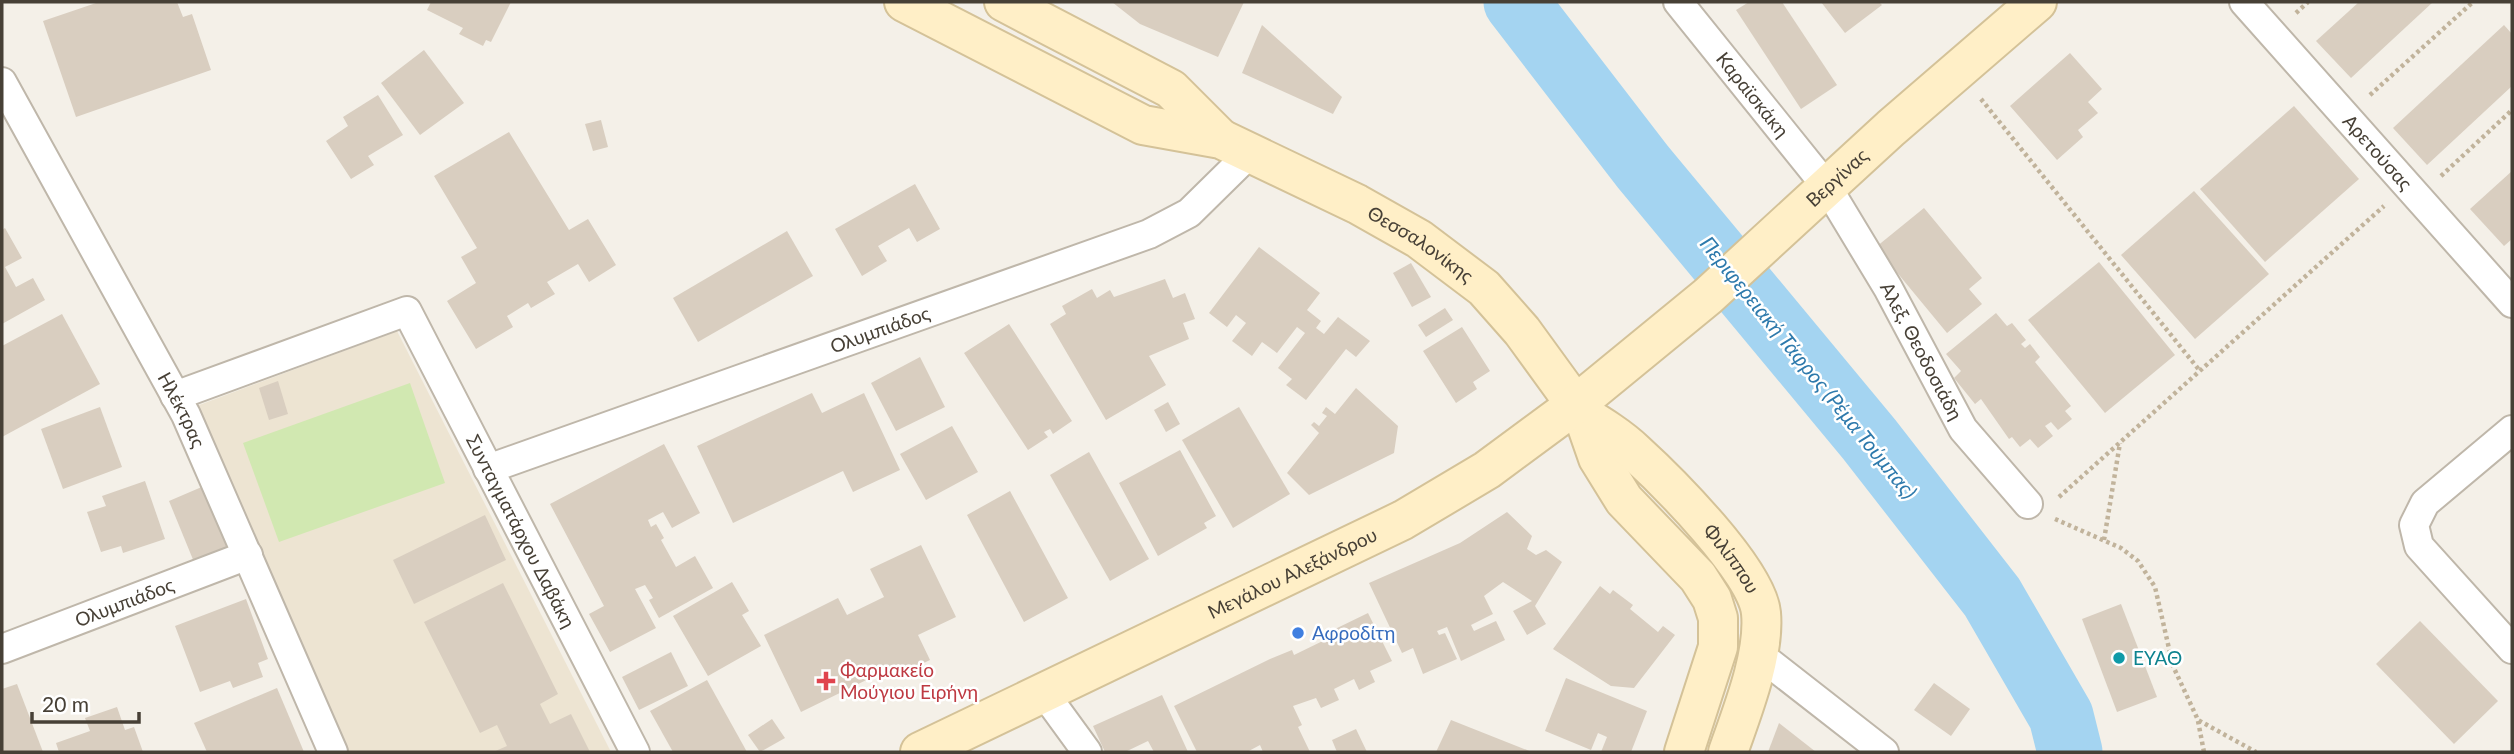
<svg xmlns="http://www.w3.org/2000/svg" width="2514" height="754" viewBox="0 0 2514 754" font-family="Lato,sans-serif">
<style>
.education{fill:#ede4d2}
.green{fill:#d1e8b1}
.lines{fill:none;stroke-linecap:round;stroke-linejoin:round}
.river{stroke:#a4d4f1;stroke-width:65}
.building{fill:#d9cec0}
.street-casing{stroke:#bfb7aa;stroke-width:32}
.secondary-casing{stroke:#d4c298;stroke-width:42}
.path{stroke:#c1b39b;stroke-width:4.5;stroke-dasharray:3.5 3.5;stroke-linecap:butt}
.street{stroke:#fff;stroke-width:28}
.secondary{stroke:#ffefc7;stroke-width:38}
.shop-dot{fill:#3f7fe0;stroke:#fff;stroke-width:2.5}
.culture-dot{fill:#0f9aa8;stroke:#fff;stroke-width:2.5}
.health-dot{fill:#e0444e;stroke:#fff;stroke-width:2.5}
.labels{text-anchor:middle;stroke-width:5;stroke-linejoin:round;paint-order:stroke}
.street-label{font-size:19px;fill:#474036;stroke:#fff}
.shop-label{font-size:19px;fill:#366cbe;stroke:#fff;text-anchor:start}
.culture-label{font-size:19px;fill:#0d838f;stroke:#fff;text-anchor:start}
.health-label{font-size:19px;fill:#be3a42;stroke:#fff;text-anchor:start}
.water-label{font-size:21px;font-style:italic;fill:#2e7aac;stroke:#fff}
</style>
<rect width="100%" height="100%" fill="#f4f0e8"/>
<!-- education -->
<path class="education" d="M397 331 611 752H345L194 407Z"/>
<!-- green -->
<path class="green" d="M410 383 445 483 279 542 243 443Z"/>
<g class="lines">
<!-- river -->
<path class="river" d="M1516 2 1643 167 1869 439 1992 597 2061 716 2070 752"/>
</g>
<!-- building -->
<g class="building">
<path d="M99 2H177L183 17 192 14 211 70 76 117 43 21Z"/>
<path d="M431 2H511L491 42 486 40 483 46 459 34 463 28 427 10Z"/>
<path d="M1112 2H1244L1218 57 1140 24Z"/>
<path d="M1749 2H1782L1837 85 1801 109 1736 10Z"/>
<path d="M1821 2H1879L1882 5 1845 33Z"/>
<path d="M2359 2H2433L2351 78 2316 41Z"/>
<path d="M1262 25 1342 97 1333 114 1242 73Z"/>
<path d="M2504 25 2512 34V86L2427 165 2393 128Z"/>
<path d="M424 50 464 103 420 135 381 83Z"/>
<path d="M2070 53 2102 89 2088 102 2098 113 2078 130 2083 137 2057 160 2010 106Z"/>
<path d="M378 95 403 135 368 156 374 165 351 179 326 141 348 126 343 117Z"/>
<path d="M2294 106 2359 179 2265 262 2200 189Z"/>
<path d="M601 120 608 147 593 151 585 124Z"/>
<path d="M509 132 569 230 588 219 616 265 589 282 578 264 547 282 555 294 531 308 528 303 507 316 513 327 476 349 447 301 476 283 461 257 477 248 434 176Z"/>
<path d="M2512 171V239L2504 246 2470 209Z"/>
<path d="M915 184 940 229 917 242 909 228 878 246 887 261 862 276 835 229Z"/>
<path d="M2194 191 2269 274 2195 339 2121 255Z"/>
<path d="M1924 208 1982 278 1969 289 1982 304 1947 333 1876 247Z"/>
<path d="M5 228 22 258 5 267 16 287 33 278 45 300 2 324V230Z"/>
<path d="M787 231 813 276 698 342 673 298Z"/>
<path d="M1259 247 1320 293 1307 310 1321 321 1316 328 1324 334 1338 317 1370 341 1356 357 1346 349 1306 400 1286 385 1292 379 1278 368 1305 333 1297 327 1277 353 1262 342 1252 356 1232 341 1246 323 1236 315 1227 327 1209 313Z"/>
<path d="M2099 262 2175 355 2105 413 2028 320Z"/>
<path d="M1411 263 1431 297 1412 307 1393 273Z"/>
<path d="M1165 279 1173 298 1185 293 1195 319 1183 323 1189 339 1149 356 1166 385 1106 420 1050 324 1066 314 1062 306 1092 289 1097 298 1110 290 1114 297Z"/>
<path d="M1445 308 1453 320 1426 337 1418 325Z"/>
<path d="M1996 313 2007 326 2012 323 2026 340 2021 344 2025 348 2030 344 2040 357 2035 362 2071 406 2065 411 2072 419 2058 430 2051 422 2045 426 2053 436 2038 448 2030 439 2020 447 2012 437 2009 439 1981 399 1975 404 1954 378 1961 371 1946 354Z"/>
<path d="M62 314 100 384 2 437V346Z"/>
<path d="M1009 324 1072 421 1053 434 1050 429 1044 432 1048 437 1028 450 964 353Z"/>
<path d="M1462 327 1490 371 1473 382 1477 389 1456 403 1423 351Z"/>
<path d="M920 357 945 407 896 431 871 383Z"/>
<path d="M278 381 288 414 269 420 259 388Z"/>
<path d="M1356 388 1398 426 1394 453 1309 495 1287 473 1319 433 1311 425 1314 422 1319 426 1327 416 1322 413 1326 407 1335 414Z"/>
<path d="M812 393 822 413 864 393 900 470 853 492 843 471 733 523 697 446Z"/>
<path d="M1168 402 1180 424 1166 432 1154 410Z"/>
<path d="M100 407 122 467 63 489 41 429Z"/>
<path d="M1239 407 1290 494 1233 528 1182 440Z"/>
<path d="M952 426 978 472 926 500 900 454Z"/>
<path d="M664 444 700 513 672 528 663 512 648 520 651 527 656 524 664 538 661 540 676 567 695 556 713 588 659 618 649 600 653 598 645 585 635 589 656 628 610 652 589 614 604 606 550 504Z"/>
<path d="M1180 450 1216 516 1204 523 1207 528 1158 556 1119 483Z"/>
<path d="M1089 452 1149 559 1110 581 1050 475Z"/>
<path d="M145 481 165 539 123 553 121 546 101 552 87 512 106 506 102 496Z"/>
<path d="M204 486 229 547 194 562 169 501Z"/>
<path d="M1010 491 1068 598 1024 622 967 515Z"/>
<path d="M1507 512 1532 536 1527 549 1536 555 1546 550 1562 562 1535 606 1546 624 1527 635 1513 611 1532 601 1503 582 1484 596 1493 614 1471 625 1474 631 1496 621 1505 640 1461 661 1447 627 1437 631 1439 635 1445 633 1457 659 1423 674 1413 648 1402 653 1369 583 1460 543Z"/>
<path d="M485 515 506 560 414 604 393 560Z"/>
<path d="M921 545 956 617 918 635 930 660 903 673 899 664 801 712 764 635 838 598 847 615 884 597 870 569Z"/>
<path d="M732 582 749 611 742 615 761 646 708 676 673 616Z"/>
<path d="M503 583 558 694 540 704 550 724 571 714 590 752H493L507 746 497 725 480 733 424 622Z"/>
<path d="M1600 586 1610 594 1613 590 1633 605 1630 609 1658 632 1663 626 1675 635 1634 688 1611 686 1553 649Z"/>
<path d="M246 599 268 659 258 663 263 677 233 688 230 681 200 692 175 626Z"/>
<path d="M2121 604 2157 697 2117 712 2082 619Z"/>
<path d="M1368 613 1392 661 1370 671 1375 682 1359 690 1354 679 1334 689 1339 700 1321 708 1316 698 1293 706 1302 725 1298 727 1310 752H1263L1260 745 1247 752H1197L1174 706 1270 659 1292 650 1294 655 1335 635 1333 630Z"/>
<path d="M2420 621 2498 701 2454 744 2376 664Z"/>
<path d="M671 652 688 686 639 710 622 677Z"/>
<path d="M1566 678 1647 711 1631 752H1601L1607 737 1598 733 1591 750 1545 731Z"/>
<path d="M707 680 747 752H673L650 711Z"/>
<path d="M1934 683 1970 709 1951 736 1914 710Z"/>
<path d="M17 684 43 752H2V689Z"/>
<path d="M277 688 304 752H207L194 723Z"/>
<path d="M1162 695 1188 752H1154L1148 741 1125 752H1105L1093 726Z"/>
<path d="M117 707 125 730 134 727 143 752H59L56 743 90 731 85 718Z"/>
<path d="M772 719 785 738 760 752 748 735Z"/>
<path d="M1451 720 1532 752H1436Z"/>
<path d="M1779 723 1816 752H1768Z"/>
<path d="M1356 729 1367 752H1337L1332 740Z"/>
</g>
<g class="lines">
<defs>
<g id="street">
<path id="s1" d="M1678 2 1827 187 1888 288 1963 429 2028 504"/>
<path id="s2" d="M2244 2 2512 303"/>
<path id="s3" d="M2 82 186 415 333 752"/>
<path id="s4" d="M175 396 407 311 635 752"/>
<path d="M2512 430 2425 503 2414 525 2419 546 2512 649"/>
<path id="s5" d="M488 469 1149 234 1189 213 1250 153"/>
<path id="s6" d="M2 649 248 555"/>
<path d="M1757 653 1884 752"/>
<path d="M1044 693 1087 752"/>
</g>
<g id="secondary">
<path id="s7" d="M904 2 1143 125 1221 139 1357 204 1419 239 1484 288 1522 331 1583 415 1598 458 1624 500 1698 577 1712 599 1718 618V647L1684 752"/>
<path d="M1004 2 1171 89 1221 139"/>
<path id="s8" d="M1583 415C1601 426 1619 437 1635 452 1668 482 1757 571 1761 613 1765 655 1742 712 1728 752"/>
<path id="s9" d="M920 752 1403 520 1487 470 1575 405 1708 296 1891 128 2037 2"/>
</g>
</defs>
<!-- street casing -->
<use href="#street" class="street-casing"/>
<!-- secondary casing -->
<use href="#secondary" class="secondary-casing"/>
<!-- path -->
<g class="path">
<path d="M2296 13 2308 2"/>
<path d="M2370 95 2473 2"/>
<path d="M1981 99 2200 371"/>
<path d="M2441 176 2512 110"/>
<path d="M2059 497 2384 206"/>
<path d="M2055 519 2121 548 2138 561 2155 587 2173 666 2198 720 2256 752"/>
<path d="M2104 540 2120 443"/>
<path d="M2198 721 2204 752"/>
</g>
<!-- street -->
<use href="#street" class="street"/>
<!-- secondary -->
<use href="#secondary" class="secondary"/>
</g>
<!-- markers -->
<circle class="shop-dot" cx="1298" cy="633" r="7"/>
<circle class="culture-dot" cx="2119" cy="658" r="7"/>
<path class="health-dot" d="M822.5 670.5h7v7h7v7h-7v7h-7v-7h-7v-7h7z"/>
<g class="labels">
<!-- street labels -->
<g class="street-label">
<text dy="7" stroke="none"><textPath href="#s1" startOffset="119">Καραϊσκάκη</textPath></text>
<text dy="7" stroke="none"><textPath href="#s2" startOffset="201">Αρετούσας</textPath></text>
<text dy="7" stroke="none"><textPath href="#s9" startOffset="1090">Βεργίνας</textPath></text>
<text dy="7" stroke="none"><textPath href="#s7" startOffset="574">Θεσσαλονίκης</textPath></text>
<text dy="7" stroke="none"><textPath href="#s5" startOffset="416">Ολυμπιάδος</textPath></text>
<text dy="7" stroke="none"><textPath href="#s1" startOffset="427">Αλεξ. Θεοδοσιάδη</textPath></text>
<text dy="7" stroke="none"><textPath href="#s3" startOffset="374">Ηλέκτρας</textPath></text>
<text dy="7" stroke="none"><textPath href="#s4" startOffset="495">Συνταγματάρχου Δαβάκη</textPath></text>
<text dy="7" stroke="none"><textPath href="#s8" startOffset="208">Φιλίππου</textPath></text>
<text dy="7" stroke="none"><textPath href="#s9" startOffset="413">Μεγάλου Αλεξάνδρου</textPath></text>
<text dy="7" stroke="none"><textPath href="#s6" startOffset="131">Ολυμπιάδος</textPath></text>
</g>
<!-- shop labels -->
<g class="shop-label">
<text x="1312" y="640">Αφροδίτη</text>
</g>
<!-- culture labels -->
<g class="culture-label">
<text x="2133" y="665">ΕΥΑΘ</text>
</g>
<!-- health labels -->
<g class="health-label">
<text x="840" y="677">Φαρμακείο<tspan x="840" dy="22">Μούγιου Ειρήνη</tspan></text>
</g>
<!-- water labels -->
<g class="water-label">
<text transform="translate(1808 368) rotate(51)" y="7">Περιφερειακή Τάφρος (Ρέμα Τούμπας)</text>
</g>
</g>
<!-- border -->
<rect width="2514" height="754" fill="none" stroke="#474036" stroke-width="7"/>
<!-- scale -->
<path d="M32 712v10h107v-10" fill="none" stroke="#474036" stroke-width="3.5"/>
<text x="42" y="712" font-size="21" fill="#474036" stroke="#ffffff" stroke-width="5" paint-order="stroke">20 m</text>
</svg>
